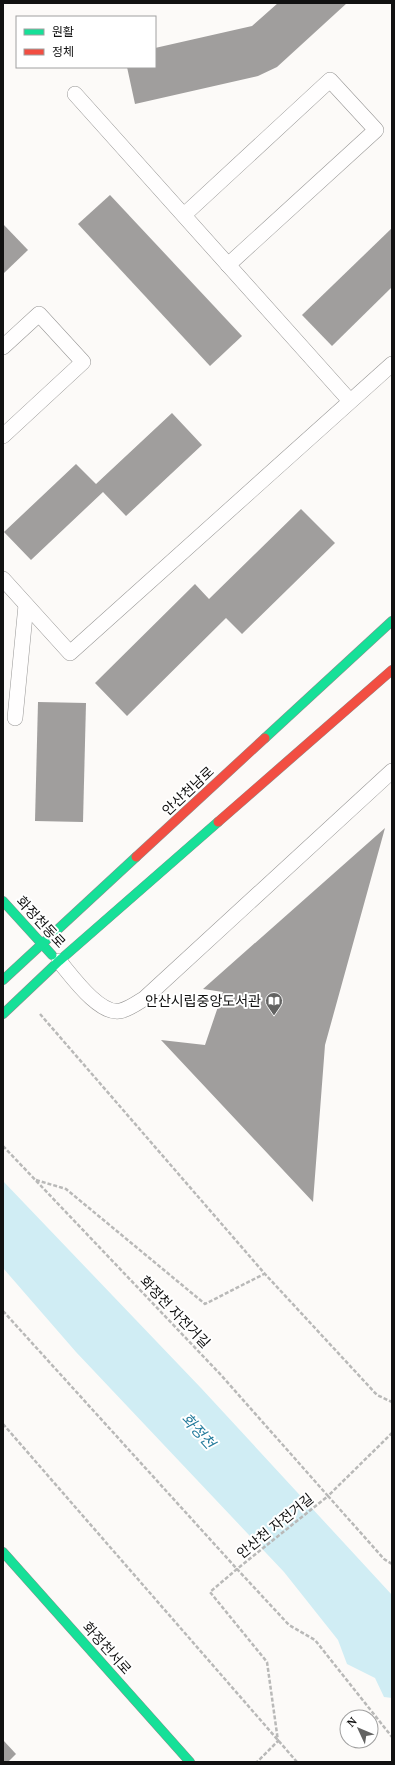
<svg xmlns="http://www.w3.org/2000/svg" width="395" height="1765" viewBox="0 0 395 1765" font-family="'PT Serif','Noto Sans KR',serif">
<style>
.water{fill:#d0edf4}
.building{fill:#a09e9d}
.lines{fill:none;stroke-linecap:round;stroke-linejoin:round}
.lane-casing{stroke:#979695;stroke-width:16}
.fast-casing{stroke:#8d8d8c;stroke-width:10}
.jam-casing{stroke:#8d8d8c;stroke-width:10}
.path{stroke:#b9b9b8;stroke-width:2.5;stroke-dasharray:4 2;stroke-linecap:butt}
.lane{stroke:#fffefe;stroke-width:15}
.fast{stroke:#16e098;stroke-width:9}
.jam{stroke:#f24e42;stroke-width:9}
.labels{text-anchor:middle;stroke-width:4;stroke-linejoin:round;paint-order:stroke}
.street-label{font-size:14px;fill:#111;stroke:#fff}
.poi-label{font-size:14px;fill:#111;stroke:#fff;text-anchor:end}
.water-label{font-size:15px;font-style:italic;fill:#227a9b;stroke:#fff}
</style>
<rect width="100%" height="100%" fill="#fcfaf8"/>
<!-- water -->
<path class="water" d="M3 1181 201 1388 392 1595V1698L384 1697 375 1678 347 1664 338 1640 284 1572 76 1352 3 1268Z"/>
<!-- building -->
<g class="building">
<path d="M278 3H347L277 67 258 76 135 104 127 67H155V48L252 26Z"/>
<path d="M110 195 242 336 210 366 78 224Z"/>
<path d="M3 224 28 250 3 274Z"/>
<path d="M392 228V287L332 346 302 315Z"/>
<path d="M172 413 202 445 126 516 103 492 31 560 4 532 76 464 96 484Z"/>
<path d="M301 509 335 543 242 634 226 618 127 716 95 683 195 584 209 599Z"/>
<path d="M38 702 86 703 83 822 35 821Z"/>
<path d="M385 828 325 1045 313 1202 161 1040 205 1045 223 992 203 989Z"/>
<path d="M3 1740 16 1754 8 1762H3Z"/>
</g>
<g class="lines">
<defs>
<g id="lane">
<path d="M75 94 350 401"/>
<path d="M184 215 330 80 376 130 228 265"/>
<path d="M3 347 39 314 83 362 3 436"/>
<path d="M3 579 70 653 392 364"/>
<path d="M15 718 26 605"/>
<path d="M59 961C71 975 99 1015 120 1011 129 1009 137 1003 145 998L392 771"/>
</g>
<g id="fast">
<path d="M265 738 392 621"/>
<path d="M3 901 52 955"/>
<path d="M3 980 136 857"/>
<path d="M3 1014 59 961 218 822"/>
<path d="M3 1552 190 1762"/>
</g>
<g id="jam">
<path d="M218 822 392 670"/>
<path d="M136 857 265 738"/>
</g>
</defs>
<!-- lane casing -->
<use href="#lane" class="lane-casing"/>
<!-- fast casing -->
<use href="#fast" class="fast-casing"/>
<!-- jam casing -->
<use href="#jam" class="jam-casing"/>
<!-- path -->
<g class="path">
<path d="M40 1014 265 1274 377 1395 392 1402"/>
<path d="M3 1146 221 1375 328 1496 392 1433"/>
<path d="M36 1180 66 1189 205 1304 264 1274"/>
<path d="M3 1311 237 1569 210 1592 267 1662 278 1741 257 1762"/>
<path d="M3 1424 297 1762"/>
<path d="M392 1564 384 1559 328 1496 237 1569 289 1625 315 1640 392 1737"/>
</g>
<!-- lane -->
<use href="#lane" class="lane"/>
<!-- fast -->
<use href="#fast" class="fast"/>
<!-- jam -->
<use href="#jam" class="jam"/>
</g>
<!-- icons -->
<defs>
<symbol id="library-pin" viewBox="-11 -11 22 30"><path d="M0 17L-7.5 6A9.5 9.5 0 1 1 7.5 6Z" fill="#636362" stroke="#fff"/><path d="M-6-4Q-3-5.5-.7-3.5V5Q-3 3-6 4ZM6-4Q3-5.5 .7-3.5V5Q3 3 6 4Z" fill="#fff"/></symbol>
</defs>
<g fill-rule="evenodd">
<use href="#library-pin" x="264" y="991" width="20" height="27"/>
</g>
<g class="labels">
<!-- street labels -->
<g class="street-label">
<text transform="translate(188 791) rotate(-43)" y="5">안산천남로</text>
<text transform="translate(41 922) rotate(47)" y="5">화정천동로</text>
<text transform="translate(175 1312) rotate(46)" y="5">화정천 자전거길</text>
<text transform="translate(275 1526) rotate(-39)" y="5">안산천 자전거길</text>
<text transform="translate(107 1648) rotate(48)" y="5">화정천서로</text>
</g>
<!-- poi labels -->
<g class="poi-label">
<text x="261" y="1006">안산시립중앙도서관</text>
</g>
<!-- water labels -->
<g class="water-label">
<text transform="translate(198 1431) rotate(48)" y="5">화정천</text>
</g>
</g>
<!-- border -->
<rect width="395" height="1765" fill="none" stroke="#111111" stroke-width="8"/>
<!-- legend -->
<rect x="16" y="16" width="140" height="52" fill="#ffffff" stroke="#a0a0a0"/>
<rect x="24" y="29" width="20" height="6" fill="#16e098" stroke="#a0a0a0"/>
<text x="52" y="36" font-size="12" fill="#111111">원활</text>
<rect x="24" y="49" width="20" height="6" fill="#f24e42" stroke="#a0a0a0"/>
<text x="52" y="56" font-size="12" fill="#111111">정체</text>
<!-- north arrow -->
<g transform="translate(359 1729) rotate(314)"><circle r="19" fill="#ffffff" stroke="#a0a0a0"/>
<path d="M0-3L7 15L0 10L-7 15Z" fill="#636362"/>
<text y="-6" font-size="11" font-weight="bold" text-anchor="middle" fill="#111111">N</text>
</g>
</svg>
